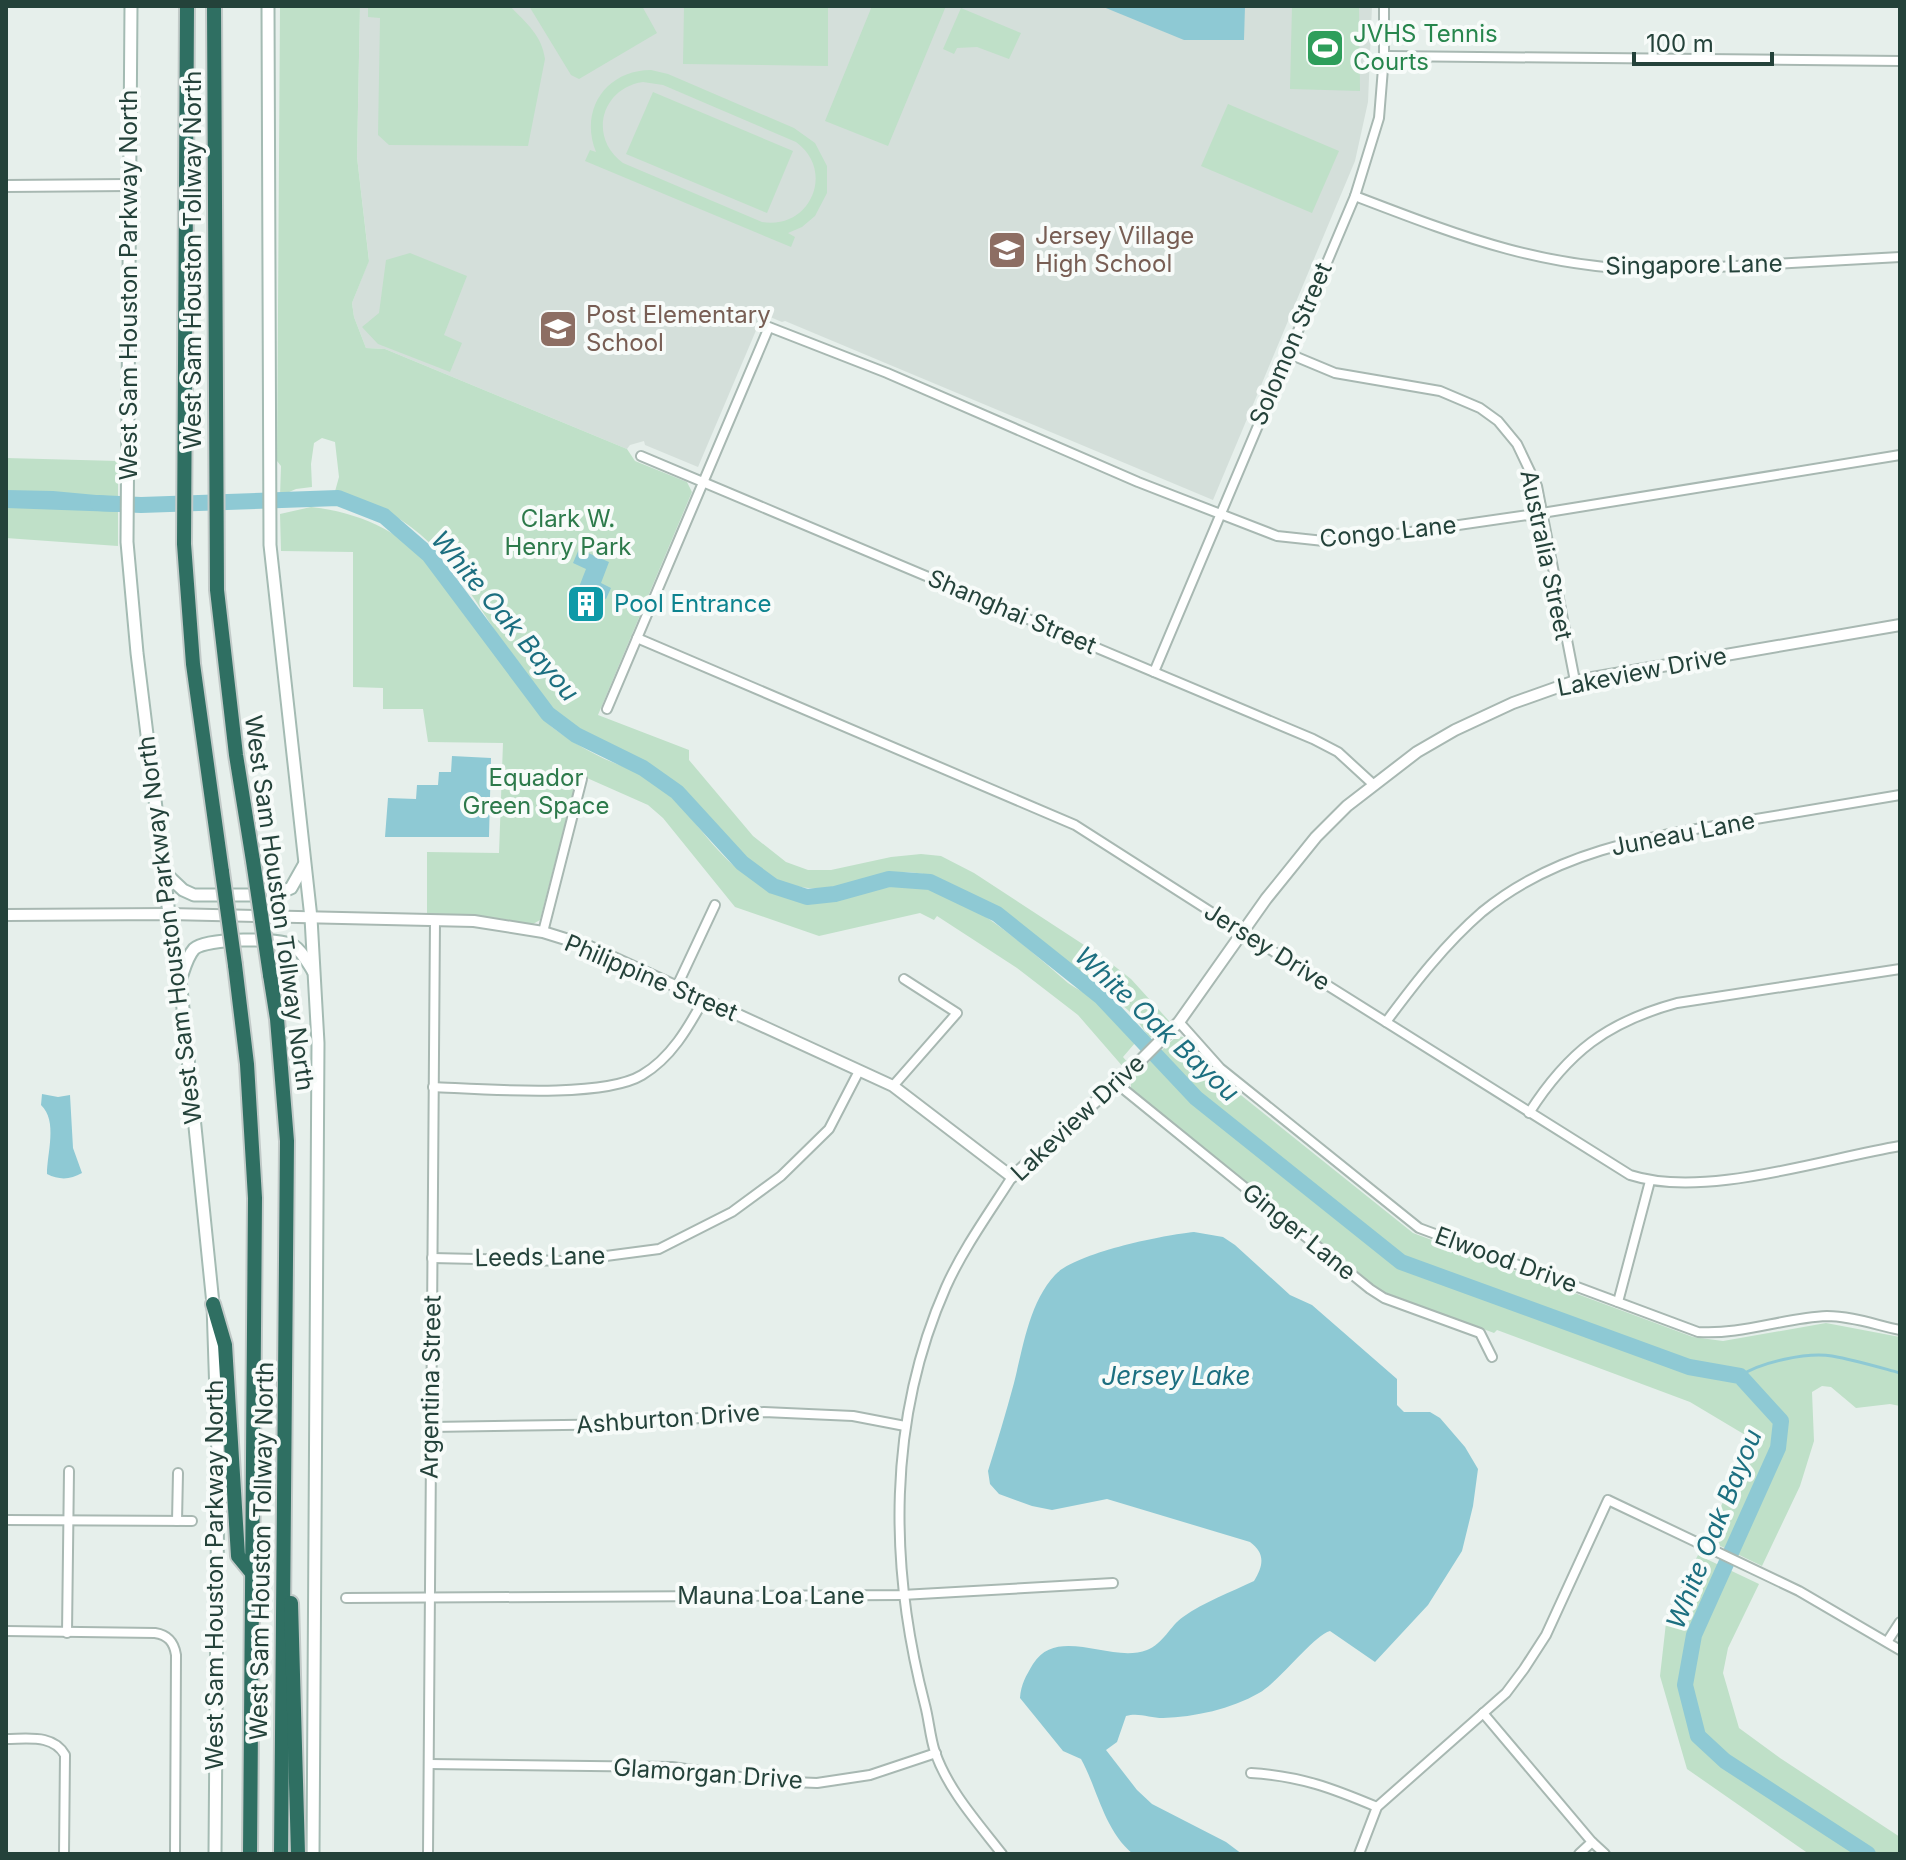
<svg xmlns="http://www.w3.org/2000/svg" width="1906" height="1860" viewBox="0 0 1906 1860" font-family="Inter,sans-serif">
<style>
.built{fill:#d4dfda}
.green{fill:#bfe0c8;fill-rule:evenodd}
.water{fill:#8ec9d4}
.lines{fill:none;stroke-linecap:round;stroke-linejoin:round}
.stream{stroke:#8ec9d4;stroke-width:3}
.river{stroke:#8ec9d4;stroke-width:16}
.minor-casing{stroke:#a8b8b2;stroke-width:12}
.tertiary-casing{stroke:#a8b8b2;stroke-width:14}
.secondary-casing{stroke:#a4bbb3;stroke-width:15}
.motorway-casing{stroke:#c2cac8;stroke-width:18}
.minor{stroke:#fff;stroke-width:8}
.tertiary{stroke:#fff;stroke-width:10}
.secondary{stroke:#fff;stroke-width:11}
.motorway{stroke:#2f6f62;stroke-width:14}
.motorway-bridge-casing{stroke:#c2cac8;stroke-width:18;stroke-linecap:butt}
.motorway-bridge{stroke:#2f6f62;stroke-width:14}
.labels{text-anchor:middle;stroke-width:8;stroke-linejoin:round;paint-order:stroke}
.leisure-label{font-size:24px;fill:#27864d;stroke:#f7fbf9;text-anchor:start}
.education-label{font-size:24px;fill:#785e54;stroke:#f7fbf9;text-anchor:start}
.street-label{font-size:24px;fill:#24423a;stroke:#f7fbf9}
.park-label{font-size:24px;fill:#2d7a4b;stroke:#f7fbf9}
.culture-label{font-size:24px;fill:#0d838f;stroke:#f7fbf9;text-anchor:start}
.water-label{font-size:26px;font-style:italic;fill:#1c6f80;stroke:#f7fbf9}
</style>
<rect width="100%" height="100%" fill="#e6efeb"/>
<!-- built -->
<path class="built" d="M1372 6 1368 102 1355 161 1213 500 785 321 782 322 763 314 698 467 645 445 644 441 630 445 627 449 385 349 366 348 354 317 352 303 369 260 357 157 360 7Z"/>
<!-- green -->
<g class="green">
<path d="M280 6H360L357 157 369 261 352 303 354 317 366 348 385 349 627 449 635 461 687 482 692 492 598 715 689 750V760L753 836 786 862 808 870H831L891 857 921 854 941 856 974 873 1104 958 1131 979 1170 1022 1150 1038C1139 1025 1129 1003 1111 1002 1064 958 1016 914 956 887 947 884 938 878 928 875 878 862 844 900 793 885 781 882 769 878 760 870 726 842 700 804 666 776 631 748 584 742 552 709 493 648 462 544 380 509 366 503 349 499 334 495L339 477 335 442 322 438 314 443 311 464 312 487 296 489 280 496 281 466 277 461Z"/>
<path d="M368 6H510C526 23 542 35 545 59L528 146 389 145 378 135 380 18 368 17Z"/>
<path d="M529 6H642L657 33 579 79 571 75Z"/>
<path d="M684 6H828V66L683 64Z"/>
<path d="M872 6H946L888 146 825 121Z"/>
<path d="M1292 6H1359L1360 91 1290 89Z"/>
<path d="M961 8 1021 33 1009 59 977 47 957 48 954 54 943 49Z"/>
<path d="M651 70 668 74 794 128 815 143 827 166V193L815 216 802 227 788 233 795 237 791 247 585 161 590 150 596 152C579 110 606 70 651 70ZM643 82 663 85 796 142C836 171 810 230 762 222L623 163C588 138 601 88 643 82Z"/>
<path d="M653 92 793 151 767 213 626 154Z"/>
<path d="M1228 104 1339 151 1312 213 1201 166Z"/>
<path d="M410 253 467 276 444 335 462 343 450 372 378 344 362 327 379 313 386 260Z"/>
<path d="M6 458 118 461V546L6 538Z"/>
<path d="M311 507C418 519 452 589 508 669 521 688 534 712 552 727 564 736 579 746 593 753 612 764 636 769 653 781 685 804 704 839 733 865 750 880 797 904 821 902 852 899 889 880 922 887 975 899 1028 949 1068 983 1078 990 1090 995 1099 1003 1112 1014 1123 1030 1135 1043L1123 1057 1129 1064 1124 1068 1078 1015 1017 968 937 916 934 920 920 913 819 936 735 907 663 818 648 805 578 774 540 920 533 924 477 915 427 914V852L499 853 503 743 428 742 423 709H383V688L353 687V552L281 551 280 514Z"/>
<path d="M1177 1036 1183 1037 1217 1076 1413 1233 1693 1337 1723 1341 1826 1323 1900 1337V1406L1890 1404 1856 1408 1831 1387 1822 1386 1812 1392 1814 1441 1800 1486 1762 1566 1706 1539 1752 1439 1690 1402 1497 1330 1494 1333 1381 1291 1131 1089V1079Z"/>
<path d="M1698 1555 1759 1584 1728 1648 1723 1673 1739 1728 1780 1758 1900 1837V1854H1809L1687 1769 1660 1676 1667 1614Z"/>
</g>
<!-- water -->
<g class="water">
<path d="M1101 6H1245L1244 40H1184Z"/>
<path d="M6 490 53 491 118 497V512L6 508Z"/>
<path d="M579 549 609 562 601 583 611 588 606 599 579 587 586 569 573 563Z"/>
<path d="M452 756 491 758 489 837H385L388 798 416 799 417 785H438L439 772H451Z"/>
<path d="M42 1094 58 1097 70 1095 73 1148 82 1173C70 1180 59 1180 47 1174 47 1153 58 1121 41 1105Z"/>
<path d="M1194 1232 1223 1237 1235 1245 1290 1295 1312 1305 1397 1379V1405L1404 1412H1430L1440 1418 1465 1447 1478 1469 1473 1506 1462 1551 1428 1605 1375 1662 1330 1631C1313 1636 1280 1681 1259 1693 1231 1709 1195 1717 1163 1718 1150 1718 1138 1712 1126 1716L1117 1742 1106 1750 1137 1790 1152 1804 1226 1842 1242 1854H1133C1104 1830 1098 1790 1081 1759L1063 1751 1020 1698C1021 1684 1026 1676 1033 1664 1058 1625 1111 1664 1147 1650 1163 1644 1170 1626 1183 1617 1204 1602 1231 1592 1254 1581 1264 1565 1265 1553 1250 1542L1107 1499 1052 1510 1032 1506 999 1494 990 1484 988 1471C997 1442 1006 1413 1014 1383 1023 1348 1029 1303 1055 1275 1075 1253 1163 1235 1194 1232Z"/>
</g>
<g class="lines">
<!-- stream -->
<path class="stream" d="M1740 1376C1761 1362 1807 1352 1832 1356 1855 1360 1878 1367 1900 1373"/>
<!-- river -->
<path class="river" d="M98 503 141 505 338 498 384 516 429 555 548 714 576 735 643 768 677 792 742 863 773 886 807 897 835 894 889 879 930 882 997 914 1101 997 1196 1098 1401 1262 1689 1367 1740 1376 1781 1421 1778 1448 1694 1635 1685 1685 1698 1736 1725 1761 1868 1854"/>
<defs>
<g id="minor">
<path d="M1384 56 1900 61"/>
<path d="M1355 196C1462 237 1546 270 1663 270L1900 257"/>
<path d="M1287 353 1335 373 1440 391 1480 408 1498 421 1517 444 1537 486 1575 681"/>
<path d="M641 456 1313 739 1338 752 1374 785"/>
<path d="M637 638 1075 825 1244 933 1630 1175C1704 1199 1822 1159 1900 1146"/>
<path d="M1154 672 1355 196 1379 118 1384 56V6"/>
<path d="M607 709 769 327 887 373 1138 482 1277 536 1324 541 1369 538 1542 513 1900 455"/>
<path d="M543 932 582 779"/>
<path d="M677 986 715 905"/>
<path d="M1179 1022 1220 1068 1419 1228 1698 1332C1742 1335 1783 1318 1827 1316 1851 1316 1876 1325 1900 1330"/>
<path d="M1386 1022C1415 983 1445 944 1482 912 1556 851 1647 837 1738 822 1792 813 1846 804 1900 795"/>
<path d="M1116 1083 1370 1289 1384 1298 1480 1333 1492 1357"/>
<path d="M893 1086 957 1013 904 979"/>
<path d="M433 1087C482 1089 602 1099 642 1075 671 1058 688 1028 704 999"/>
<path d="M1529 1113C1568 1052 1607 1022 1677 1003L1900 969"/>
<path d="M432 1258 568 1261 659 1249 732 1212 781 1176 829 1129 859 1071"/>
<path d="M1618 1302 1650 1181"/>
<path d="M431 1427 636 1424 764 1412 853 1416 905 1426"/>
<path d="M6 1520 192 1521"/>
<path d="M177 1521 178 1473"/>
<path d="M346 1598 902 1595 1113 1583"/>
<path d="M6 1631 155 1633C168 1635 174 1642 176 1655L175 1854"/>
<path d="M67 1633 69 1471"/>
<path d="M1887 1642 1900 1622"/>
<path d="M1483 1713 1592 1842 1605 1854"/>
<path d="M6 1739C28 1739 53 1734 65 1755L64 1854"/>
<path d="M429 1764 672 1767 768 1781 817 1783 870 1775 936 1753"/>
<path d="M1251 1773C1300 1776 1332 1788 1377 1807"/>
<path d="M428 1854 435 920"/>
<path d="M1002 1854C978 1823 948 1790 935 1752 930 1737 929 1720 925 1705 889 1567 887 1420 946 1287 963 1249 989 1213 1012 1177"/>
<path d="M1359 1854 1377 1807 1506 1693 1524 1669 1546 1635 1608 1500 1799 1591 1900 1650"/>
<path d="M1579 1854 1592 1842"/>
</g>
<g id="tertiary">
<path d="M6 186 129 185"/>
<path d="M6 915 169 914 474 921 543 932 588 946 893 1086 1012 1177 1136 1065 1179 1022 1266 899 1316 837 1347 806 1417 752 1455 730 1513 703 1575 681 1900 625"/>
</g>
<g id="secondary">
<path d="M131 6 127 542 137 653 169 914 180 979 213 1304 218 1456 215 1854"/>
<path d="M268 6 270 545 311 918 318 1043 313 1854"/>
<path d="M165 873 183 890 194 895H275L291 888 304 865"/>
<path d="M181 978C184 969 187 957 194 949 206 938 280 937 294 946 302 951 308 963 313 971"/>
</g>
<g id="motorway">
<path d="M187 6 184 544 193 664 222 872"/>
<path d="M214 6 217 590 236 755 253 861"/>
<path d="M235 965 247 1064 255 1198 250 1854"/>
<path d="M270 975 277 1019 287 1141 281 1854"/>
<path d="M213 1304 225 1345 238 1556 252 1573"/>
<path d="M291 1603 298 1854"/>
</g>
</defs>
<!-- minor casing -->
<use href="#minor" class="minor-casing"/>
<!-- tertiary casing -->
<use href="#tertiary" class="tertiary-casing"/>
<!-- secondary casing -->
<use href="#secondary" class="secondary-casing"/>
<!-- motorway casing -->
<use href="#motorway" class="motorway-casing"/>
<!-- minor -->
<use href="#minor" class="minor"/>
<!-- tertiary -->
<use href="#tertiary" class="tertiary"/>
<!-- secondary -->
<use href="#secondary" class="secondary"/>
<!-- motorway -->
<use href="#motorway" class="motorway"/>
<defs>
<g id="motorway-bridge">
<path d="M253 861 270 975"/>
<path d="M222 872 235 965"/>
</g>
</defs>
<!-- motorway-bridge casing -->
<use href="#motorway-bridge" class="motorway-bridge-casing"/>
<!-- motorway-bridge -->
<use href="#motorway-bridge" class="motorway-bridge"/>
</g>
<!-- icons -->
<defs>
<symbol id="stadium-square" viewBox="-11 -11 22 22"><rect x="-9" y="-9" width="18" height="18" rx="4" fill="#2e9e5b" stroke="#f7fbf9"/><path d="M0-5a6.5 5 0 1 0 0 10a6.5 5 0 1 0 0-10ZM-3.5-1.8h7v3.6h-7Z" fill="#fff"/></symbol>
<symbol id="school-square" viewBox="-11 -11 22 22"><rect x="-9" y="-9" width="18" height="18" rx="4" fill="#8d6e63" stroke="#f7fbf9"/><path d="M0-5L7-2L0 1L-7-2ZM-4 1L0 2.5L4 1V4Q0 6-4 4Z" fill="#fff"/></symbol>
<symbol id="building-square" viewBox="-11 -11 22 22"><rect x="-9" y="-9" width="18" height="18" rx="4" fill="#0f9aa8" stroke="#f7fbf9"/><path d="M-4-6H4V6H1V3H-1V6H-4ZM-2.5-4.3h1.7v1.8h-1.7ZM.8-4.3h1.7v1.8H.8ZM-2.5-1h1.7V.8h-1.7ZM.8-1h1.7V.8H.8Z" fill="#fff"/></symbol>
</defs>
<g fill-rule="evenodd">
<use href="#stadium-square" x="1303" y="26" width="44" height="44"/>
<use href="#school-square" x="985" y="228" width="44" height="44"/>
<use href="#school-square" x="536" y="307" width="44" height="44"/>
<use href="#building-square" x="564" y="582" width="44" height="44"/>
</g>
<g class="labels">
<!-- leisure labels -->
<g class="leisure-label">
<text x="1353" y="42">JVHS Tennis<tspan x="1353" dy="28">Courts</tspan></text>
</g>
<!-- education labels -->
<g class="education-label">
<text x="1035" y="244">Jersey Village<tspan x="1035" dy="28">High School</tspan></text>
<text x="586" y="323">Post Elementary<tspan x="586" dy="28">School</tspan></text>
</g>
<!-- street labels -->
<g class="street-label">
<text transform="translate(193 260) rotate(-90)" y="8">West Sam Houston Tollway North</text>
<text transform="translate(1694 265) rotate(-1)" y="8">Singapore Lane</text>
<text transform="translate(129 285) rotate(-90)" y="8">West Sam Houston Parkway North</text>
<text transform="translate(1291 344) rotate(-67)" y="8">Solomon Street</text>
<text transform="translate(1388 532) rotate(-6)" y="8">Congo Lane</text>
<text transform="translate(1546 555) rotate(78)" y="8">Australia Street</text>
<text transform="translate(1012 612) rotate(23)" y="8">Shanghai Street</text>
<text transform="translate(1642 672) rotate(-11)" y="8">Lakeview Drive</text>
<text transform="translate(1683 834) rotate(-11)" y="8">Juneau Lane</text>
<text transform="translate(279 903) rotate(82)" y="8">West Sam Houston Tollway North</text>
<text transform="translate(170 930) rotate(-97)" y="8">West Sam Houston Parkway North</text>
<text transform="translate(1267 947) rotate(32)" y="8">Jersey Drive</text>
<text transform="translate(651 978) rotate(23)" y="8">Philippine Street</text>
<text transform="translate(1078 1118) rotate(-43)" y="8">Lakeview Drive</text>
<text transform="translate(1299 1232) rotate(39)" y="8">Ginger Lane</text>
<text transform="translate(540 1257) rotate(-1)" y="8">Leeds Lane</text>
<text transform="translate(1506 1260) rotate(20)" y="8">Elwood Drive</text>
<text transform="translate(431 1387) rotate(-89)" y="8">Argentina Street</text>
<text transform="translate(668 1419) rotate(-4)" y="8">Ashburton Drive</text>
<text transform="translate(262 1551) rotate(-89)" y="8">West Sam Houston Tollway North</text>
<text transform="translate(215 1575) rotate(-90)" y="8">West Sam Houston Parkway North</text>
<text x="771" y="1604">Mauna Loa Lane</text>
<text transform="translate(708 1774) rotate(4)" y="8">Glamorgan Drive</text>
</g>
<!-- park labels -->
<g class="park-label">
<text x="568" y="527">Clark W.<tspan x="568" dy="28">Henry Park</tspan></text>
<text x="536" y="786">Equador<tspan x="536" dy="28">Green Space</tspan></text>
</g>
<!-- culture labels -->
<g class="culture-label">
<text x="614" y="612">Pool Entrance</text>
</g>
<!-- water labels -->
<g class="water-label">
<text transform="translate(505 616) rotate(50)" y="9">White Oak Bayou</text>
<text transform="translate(1157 1024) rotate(43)" y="9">White Oak Bayou</text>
<text x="1176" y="1385">Jersey Lake</text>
<text transform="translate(1714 1529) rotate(-68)" y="9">White Oak Bayou</text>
</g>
</g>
<!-- border -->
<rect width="1906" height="1860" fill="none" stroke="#24423a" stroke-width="16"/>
<!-- scale -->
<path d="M1634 52v12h138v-12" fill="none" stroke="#24423a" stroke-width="4"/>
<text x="1646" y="52" font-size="24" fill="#24423a" stroke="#f7fbf9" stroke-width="6" paint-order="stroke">100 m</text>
</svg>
